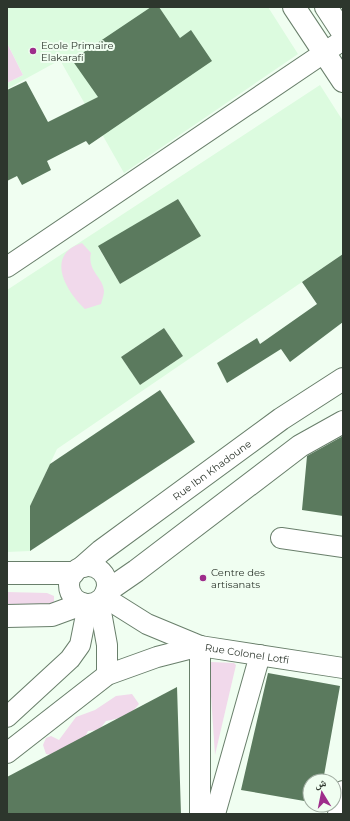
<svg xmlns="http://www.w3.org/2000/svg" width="350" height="821" viewBox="0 0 350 821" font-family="Montserrat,'Noto Naskh Arabic',sans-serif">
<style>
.built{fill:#dcfbdf;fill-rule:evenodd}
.green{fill:#f1d9eb}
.building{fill:#5b7a5e}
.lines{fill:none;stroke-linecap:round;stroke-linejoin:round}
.street-casing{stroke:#697f6b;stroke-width:22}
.secondary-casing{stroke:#697f6b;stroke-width:24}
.street{stroke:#fff;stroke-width:20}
.secondary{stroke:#fff;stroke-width:22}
.poi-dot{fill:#9e2d8b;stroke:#f0fef1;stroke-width:1.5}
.labels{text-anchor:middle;stroke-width:4;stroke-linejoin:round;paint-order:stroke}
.poi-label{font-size:10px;fill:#2d362d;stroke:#f0fef1;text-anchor:start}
.street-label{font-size:10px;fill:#2d362d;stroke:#f0fef1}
</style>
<rect width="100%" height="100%" fill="#f0fef1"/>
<!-- built -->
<g class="built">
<path d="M7 7H268L298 54 124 173 60 60 7 89V83L23 75 7 43Z"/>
<path d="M320 85 343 121V254L57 449 30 506V551L7 552V290ZM178 199 201 236 120 284 98 247ZM164 328 183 356 140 385 121 357Z"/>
</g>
<!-- green -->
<g class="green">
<path d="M7 43 23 75 7 83Z"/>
<path d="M82 243 91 253C87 271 103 277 104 291 104 295 102 300 101 304L85 309C65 290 45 255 82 243Z"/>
<path d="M7 592 47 593 54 596V604L7 607Z"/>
<path d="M211 662 234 663 236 665 215 755 209 666Z"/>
<path d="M132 694 139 704C130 716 121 718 106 721L99 730 88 731 84 739 70 744 53 755 46 754 43 745 46 738 51 736 59 740 76 717 95 710 116 696Z"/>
</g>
<!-- building -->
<g class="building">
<path d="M151 7H159L180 38 191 30 212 61 89 145 86 141 47 161 51 170 22 185 17 176 7 181V90L26 81 48 122 98 97 72 60Z"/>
<path d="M178 199 201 236 120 284 98 246Z"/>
<path d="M343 254V322L290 362 281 349 227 383 217 363 257 338 260 344 317 304 302 282Z"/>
<path d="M164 328 183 356 140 385 121 357Z"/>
<path d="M160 390 195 442 30 551V506L50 464Z"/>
<path d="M343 436V516L302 510 307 456Z"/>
<path d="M268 673 340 686 323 781H310V802L241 790Z"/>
<path d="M177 687 181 814H7V777Z"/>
</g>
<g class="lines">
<defs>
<g id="street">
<path d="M7 267 343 40"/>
<path d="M281 538 343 547"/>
<circle cx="88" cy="585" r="19"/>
<path d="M104 597 147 624 200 646"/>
<path d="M99 601 107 645V675"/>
<path d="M7 717 70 659 80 645 88 605"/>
<path id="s1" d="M7 753 107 675 157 657 200 646 343 668"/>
<path d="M200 814V646"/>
<path d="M215 814 260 655"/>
<path d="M338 814 343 791"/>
</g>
<g id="secondary">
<path d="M294 7 343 81"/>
<path d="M326 7 343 33"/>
<path id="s2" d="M84 566 101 551 281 419 343 379"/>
<path d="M7 573H73"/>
<path d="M107 591 136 571 300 446 343 422"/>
<path d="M7 616 52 615 82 604"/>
</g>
</defs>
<!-- street casing -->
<use href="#street" class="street-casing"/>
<!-- secondary casing -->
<use href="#secondary" class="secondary-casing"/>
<!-- street -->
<use href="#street" class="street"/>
<!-- secondary -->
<use href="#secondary" class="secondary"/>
</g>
<!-- markers -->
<g class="poi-dot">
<circle cx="33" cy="51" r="4"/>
<circle cx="203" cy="578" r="4"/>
</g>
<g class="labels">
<!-- poi labels -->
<g class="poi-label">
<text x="41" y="49">Ecole Primaire<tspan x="41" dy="12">Elakarafi</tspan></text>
<text x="211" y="576">Centre des<tspan x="211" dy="12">artisanats</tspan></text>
</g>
<!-- street labels -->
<g class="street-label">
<text dy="4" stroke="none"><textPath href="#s2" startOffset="160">Rue Ibn Khadoune</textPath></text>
<text dy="4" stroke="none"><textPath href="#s1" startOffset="272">Rue Colonel Lotfi</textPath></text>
</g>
</g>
<!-- border -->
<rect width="350" height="821" fill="none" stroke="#2d362d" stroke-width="16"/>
<!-- north arrow -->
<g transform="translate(322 793) rotate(350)"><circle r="19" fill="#f0fef1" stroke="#a2aea3"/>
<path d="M0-3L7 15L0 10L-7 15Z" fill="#9e2d8b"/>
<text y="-6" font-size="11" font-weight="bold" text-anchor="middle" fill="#2d362d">ش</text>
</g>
</svg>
